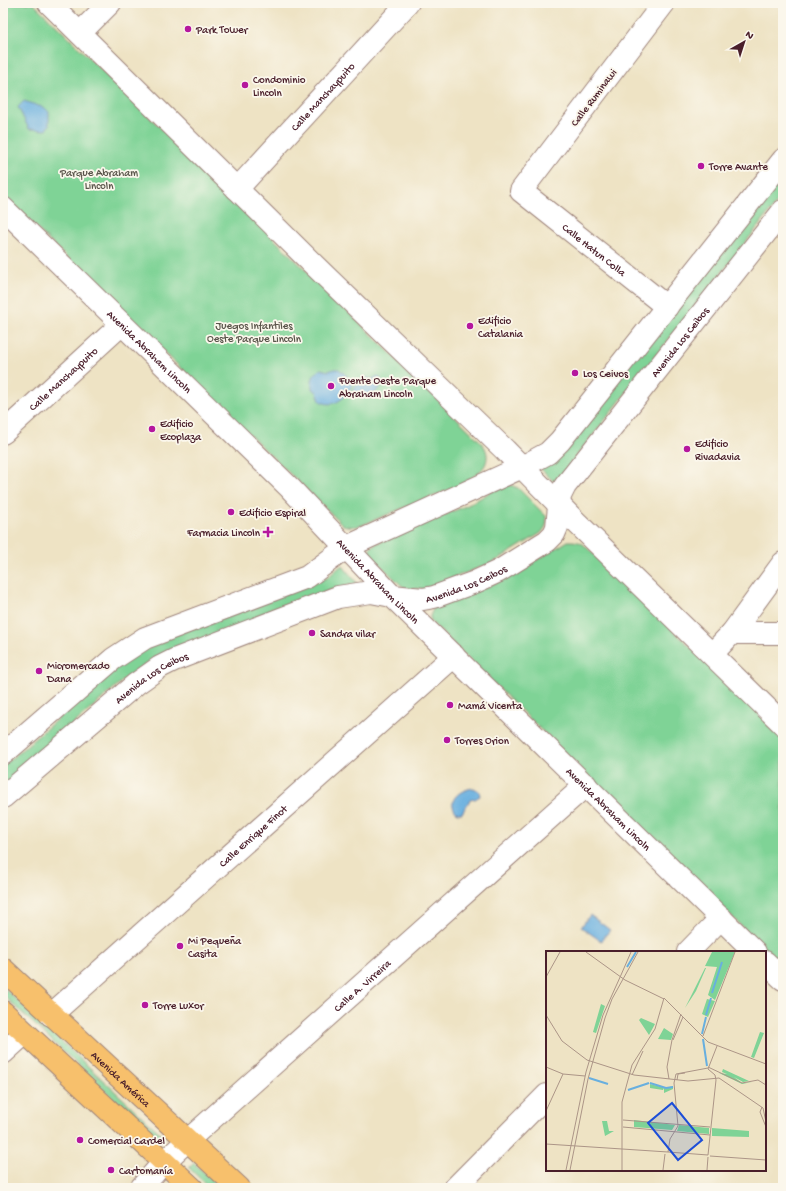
<svg xmlns="http://www.w3.org/2000/svg" width="786" height="1191" viewBox="0 0 786 1191" font-family="'Gochi Hand',sans-serif">
<style>
.green{fill:#7fd396;stroke:#647960}
.water{fill:#68afdf;stroke:#596785}
.lines{fill:none;stroke-linecap:round;stroke-linejoin:round}
.minor-casing{stroke:#9c8178;stroke-width:24}
.major-casing{stroke:#9c8178;stroke-width:24}
.minor{stroke:#fff;stroke-width:22}
.major{stroke:#f7c06c;stroke-width:22}
.poi-dot{fill:#b5179e;stroke:#fbf7ec;stroke-width:1.5}
.labels{text-anchor:middle;stroke-width:3.5;stroke-linejoin:round;paint-order:stroke}
.poi-label{font-size:11px;fill:#4a1f2b;stroke:#fbf7ec;text-anchor:start}
.street-label{font-size:11px;fill:#4a1f2b;stroke:#fbf7ec}
.park-label{font-size:11px;fill:#5a554b;stroke:#fbf7ec}
.inset-river{fill:none;stroke:#68afdf;stroke-width:2}
.inset-road{fill:none;stroke:#ac9587;stroke-width:1}
.view{fill:#1d4ed8;fill-opacity:0.15;stroke:#1d4ed8;stroke-width:2}
.inset-edge{fill:none;stroke:#4a1f2b;stroke-width:2}
</style>
<rect width="100%" height="100%" fill="#fbf7ec"/>
<filter id="ink" filterUnits="userSpaceOnUse"><feTurbulence type="fractalNoise" baseFrequency=".025" numOctaves="2"/><feDisplacementMap in="SourceGraphic" scale="8" xChannelSelector="R" yChannelSelector="G"/><feConvolveMatrix kernelMatrix="1 2 1 2 8 2 1 2 1" color-interpolation-filters="sRGB"/></filter>
<filter id="wash" filterUnits="userSpaceOnUse"><feTurbulence type="fractalNoise" baseFrequency=".012" numOctaves="4" result="noise"/><feDisplacementMap in="SourceGraphic" scale="16" xChannelSelector="R" yChannelSelector="G"/><feGaussianBlur stdDeviation="0.9" result="paint"/><feColorMatrix in="noise" values="0 0 0 0 0 0 0 0 0 0 0 0 0 0 0 0 0 1.4 0 .05"/><feComposite in="paint" operator="in"/></filter>
<g filter="url(#wash)">
<rect width="100%" height="100%" fill="#eee3c4"/>
<!-- green -->
<g class="green">
<path d="M3 3H33L72 41 481 442C487 449 489 457 485 465 476 482 431 497 413 504 396 511 379 518 362 525 355 527 350 527 343 525L3 196Z"/>
<path d="M783 173V195L555 483 541 469Z"/>
<path d="M503 485H510L518 488 546 516C548 523 546 527 541 533L494 562 424 589 406 588 401 585 369 554 370 549 373 545 468 505Z"/>
<path d="M568 541C574 541 579 541 584 545L783 736V967L431 622 430 616 434 607 489 586 524 568Z"/>
<path d="M342 565 357 583 331 590 153 659 129 675 3 786V766L121 664 148 646 174 635 327 578Z"/>
<path d="M3 987 163 1136 159 1141 3 995Z"/>
<path d="M194 1163 221 1188H210L189 1168Z"/>
</g>
<!-- water -->
<g class="water">
<path d="M24 101 45 108 49 112V125L46 130 29 129 18 107Z"/>
<path d="M321 369 328 371 335 369H339L348 377 353 383C348 396 334 410 320 401L317 392 312 389C311 380 313 373 321 369Z"/>
<path d="M378 376 381 379 382 383 381 386 375 393 370 395H360L354 397 352 395C355 386 357 382 365 377L372 379Z"/>
<path d="M474 788 479 791 480 796 475 799 470 800 462 813H457C445 800 461 789 474 788Z"/>
<path d="M590 915 610 930 601 941 581 927Z"/>
</g>
</g>
<g filter="url(#ink)">
<g class="lines">
<defs>
<g id="minor">
<path d="M49 3 314 265 505 450 576 522 783 724"/>
<path id="s1" d="M664 3 521 191 667 307"/>
<path d="M80 33 110 3"/>
<path id="s2" d="M237 189 408 3"/>
<path id="s3" d="M3 208 290 488 392 596 755 952"/>
<path id="s4" d="M3 433 122 324"/>
<path d="M732 633H783"/>
<path d="M712 654 732 633 783 563"/>
<path d="M3 754 113 659 145 638 307 577 347 547 522 467 548 453 560 441 783 160"/>
<path id="s5" d="M3 797 136 684 160 667 174 660 338 597 371 592 392 596 423 599 434 597 475 582 499 571 547 541 554 534 557 527 560 496 565 486 783 211"/>
<path d="M688 952 721 918"/>
<path d="M765 962 783 979"/>
<path id="s6" d="M51 1015 454 656"/>
<path d="M3 1053 25 1033"/>
<path id="s7" d="M141 1188 164 1162 187 1141 586 785"/>
<path d="M455 1188 547 1095"/>
</g>
<g id="major">
<path id="s8" d="M3 969 239 1188"/>
<path d="M3 1012 192 1188"/>
</g>
</defs>
<!-- minor casing -->
<use href="#minor" class="minor-casing"/>
<!-- major casing -->
<use href="#major" class="major-casing"/>
<!-- minor -->
<use href="#minor" class="minor"/>
<!-- major -->
<use href="#major" class="major"/>
</g>
</g>
<!-- markers -->
<g class="poi-dot">
<circle cx="188" cy="29" r="4"/>
<circle cx="245" cy="85" r="4"/>
<circle cx="701" cy="166" r="4"/>
<circle cx="470" cy="326" r="4"/>
<circle cx="575" cy="373" r="4"/>
<circle cx="331" cy="386" r="4"/>
<circle cx="152" cy="429" r="4"/>
<circle cx="687" cy="449" r="4"/>
<circle cx="231" cy="512" r="4"/>
<path d="M266 526h4v4h4v4h-4v4h-4v-4h-4v-4h4z"/>
<circle cx="312" cy="633" r="4"/>
<circle cx="39" cy="671" r="4"/>
<circle cx="450" cy="705" r="4"/>
<circle cx="447" cy="740" r="4"/>
<circle cx="180" cy="946" r="4"/>
<circle cx="145" cy="1005" r="4"/>
<circle cx="80" cy="1140" r="4"/>
<circle cx="111" cy="1170" r="4"/>
</g>
<g class="labels">
<!-- poi labels -->
<g class="poi-label">
<text x="196" y="33">Park Tower</text>
<text x="253" y="83">Condominio<tspan x="253" dy="13">Lincoln</tspan></text>
<text x="709" y="170">Torre Avante</text>
<text x="478" y="324">Edificio<tspan x="478" dy="13">Catalania</tspan></text>
<text x="583" y="377">Los Ceivos</text>
<text x="339" y="384">Fuente Oeste Parque<tspan x="339" dy="13">Abraham Lincoln</tspan></text>
<text x="160" y="427">Edificio<tspan x="160" dy="13">Ecoplaza</tspan></text>
<text x="695" y="447">Edificio<tspan x="695" dy="13">Rivadavia</tspan></text>
<text x="239" y="516">Edificio Espiral</text>
<text x="260" y="536" text-anchor="end">Farmacia Lincoln</text>
<text x="320" y="637">Sandra vilar</text>
<text x="47" y="669">Micromercado<tspan x="47" dy="13">Dana</tspan></text>
<text x="458" y="709">Mamá Vicenta</text>
<text x="455" y="744">Torres Orion</text>
<text x="188" y="944">Mi Pequeña<tspan x="188" dy="13">Casita</tspan></text>
<text x="153" y="1009">Torre Luxor</text>
<text x="88" y="1144">Comercial Cardel</text>
<text x="119" y="1174">Cartomanía</text>
</g>
<!-- street labels -->
<g class="street-label">
<text dy="4" stroke="none"><textPath href="#s2" startOffset="126">Calle Manchaypuito</textPath></text>
<text transform="translate(593 97) rotate(-53)" y="4">Calle Ruminawi</text>
<text dy="4" stroke="none"><textPath href="#s1" startOffset="330">Calle Hatun Colla</textPath></text>
<text dy="4" stroke="none"><textPath href="#s5" startOffset="863">Avenida Los Ceibos</textPath></text>
<text dy="4" stroke="none"><textPath href="#s3" startOffset="205">Avenida Abraham Lincoln</textPath></text>
<text dy="4" stroke="none"><textPath href="#s4" startOffset="81">Calle Manchaypuito</textPath></text>
<text dy="4" stroke="none"><textPath href="#s3" startOffset="529">Avenida Abraham Lincoln</textPath></text>
<text dy="4" stroke="none"><textPath href="#s5" startOffset="527">Avenida Los Ceibos</textPath></text>
<text dy="4" stroke="none"><textPath href="#s5" startOffset="191">Avenida Los Ceibos</textPath></text>
<text dy="4" stroke="none"><textPath href="#s3" startOffset="853">Avenida Abraham Lincoln</textPath></text>
<text dy="4" stroke="none"><textPath href="#s6" startOffset="270">Calle Enrique Finot</textPath></text>
<text dy="4" stroke="none"><textPath href="#s7" startOffset="300">Calle A. Virreira</textPath></text>
<text dy="4" stroke="none"><textPath href="#s8" startOffset="161">Avenida América</textPath></text>
</g>
<!-- park labels -->
<g class="park-label">
<text x="99" y="176">Parque Abraham<tspan x="99" dy="13">Lincoln</tspan></text>
<text x="254" y="329">Juegos Infantiles<tspan x="254" dy="13">Oeste Parque Lincoln</tspan></text>
</g>
</g>
<!-- overview -->
<g transform="translate(546 951)">
<rect width="220" height="220" fill="#eee3c4"/>
<path d="M166 1H189L169 49 162 44 171 16 159 15ZM160 17 150 40 139 57 159 17ZM161 48 169 50 162 66 156 63ZM55 53 59 55 50 82 47 81ZM95 67 109 73 103 84 93 69ZM118 77 127 83 125 89 112 88ZM214 81 218 82 208 107 205 106ZM177 118 203 130 197 131 188 126 196 132 206 131 196 133 173 122 181 123 176 121ZM104 133 120 137 127 135V138L118 142V137L117 139 104 137ZM88 169 129 174 126 179 88 176ZM56 170H67H61L63 180H68L59 185ZM133 174 163 177V183L131 180ZM166 177 203 180V186L166 185Z" fill="#7fd396"/>
<path class="inset-river" d="M81 16 90 1M166 42 176 11M160 64 165 47M156 83 160 66M157 88 161 115M43 127 62 133M104 132 120 137 127 136M82 139 103 132"/>
<path class="inset-road" d="M40 1 79 29 118 48M75 24 85 1M0 26 14 1M0 64 16 90 41 109 88 124 142 130 173 127 217 157 220 171M157 85 189 1M127 89 137 66M0 116 17 123 39 125M162 116 196 132 212 129 220 134M86 124 97 100M123 128 121 116 126 89 135 63M131 129 132 123 139 122M216 156 214 161 220 176M0 160 17 123M77 169 164 176M77 176 164 184M0 193 122 201M122 201 124 188 132 175 128 132 130 123 162 117M122 201 162 204M162 204 170 129 169 124 162 118 171 95M164 205 220 209M20 219 40 121 57 64 75 24M24 219 42 128 59 67 66 48 92 1M76 219V151L86 114 109 78 118 47 162 91 220 113M117 219 119 203M161 219 162 206"/>
<path class="view" d="M126 152 156 189 132 209 102 172Z"/>
<rect width="220" height="220" class="inset-edge"/>
</g>
<!-- margin -->
<rect width="786" height="1191" fill="none" stroke="#fbf7ec" stroke-width="16"/>
<!-- north arrow -->
<g transform="translate(744 42) rotate(39)" stroke="#fbf7ec" stroke-width="3" paint-order="stroke">
<path d="M0-3L7 15L0 10L-7 15Z" fill="#4a1f2b"/>
<text y="-6" font-size="11" font-weight="bold" text-anchor="middle" fill="#4a1f2b">N</text>
</g>
</svg>
